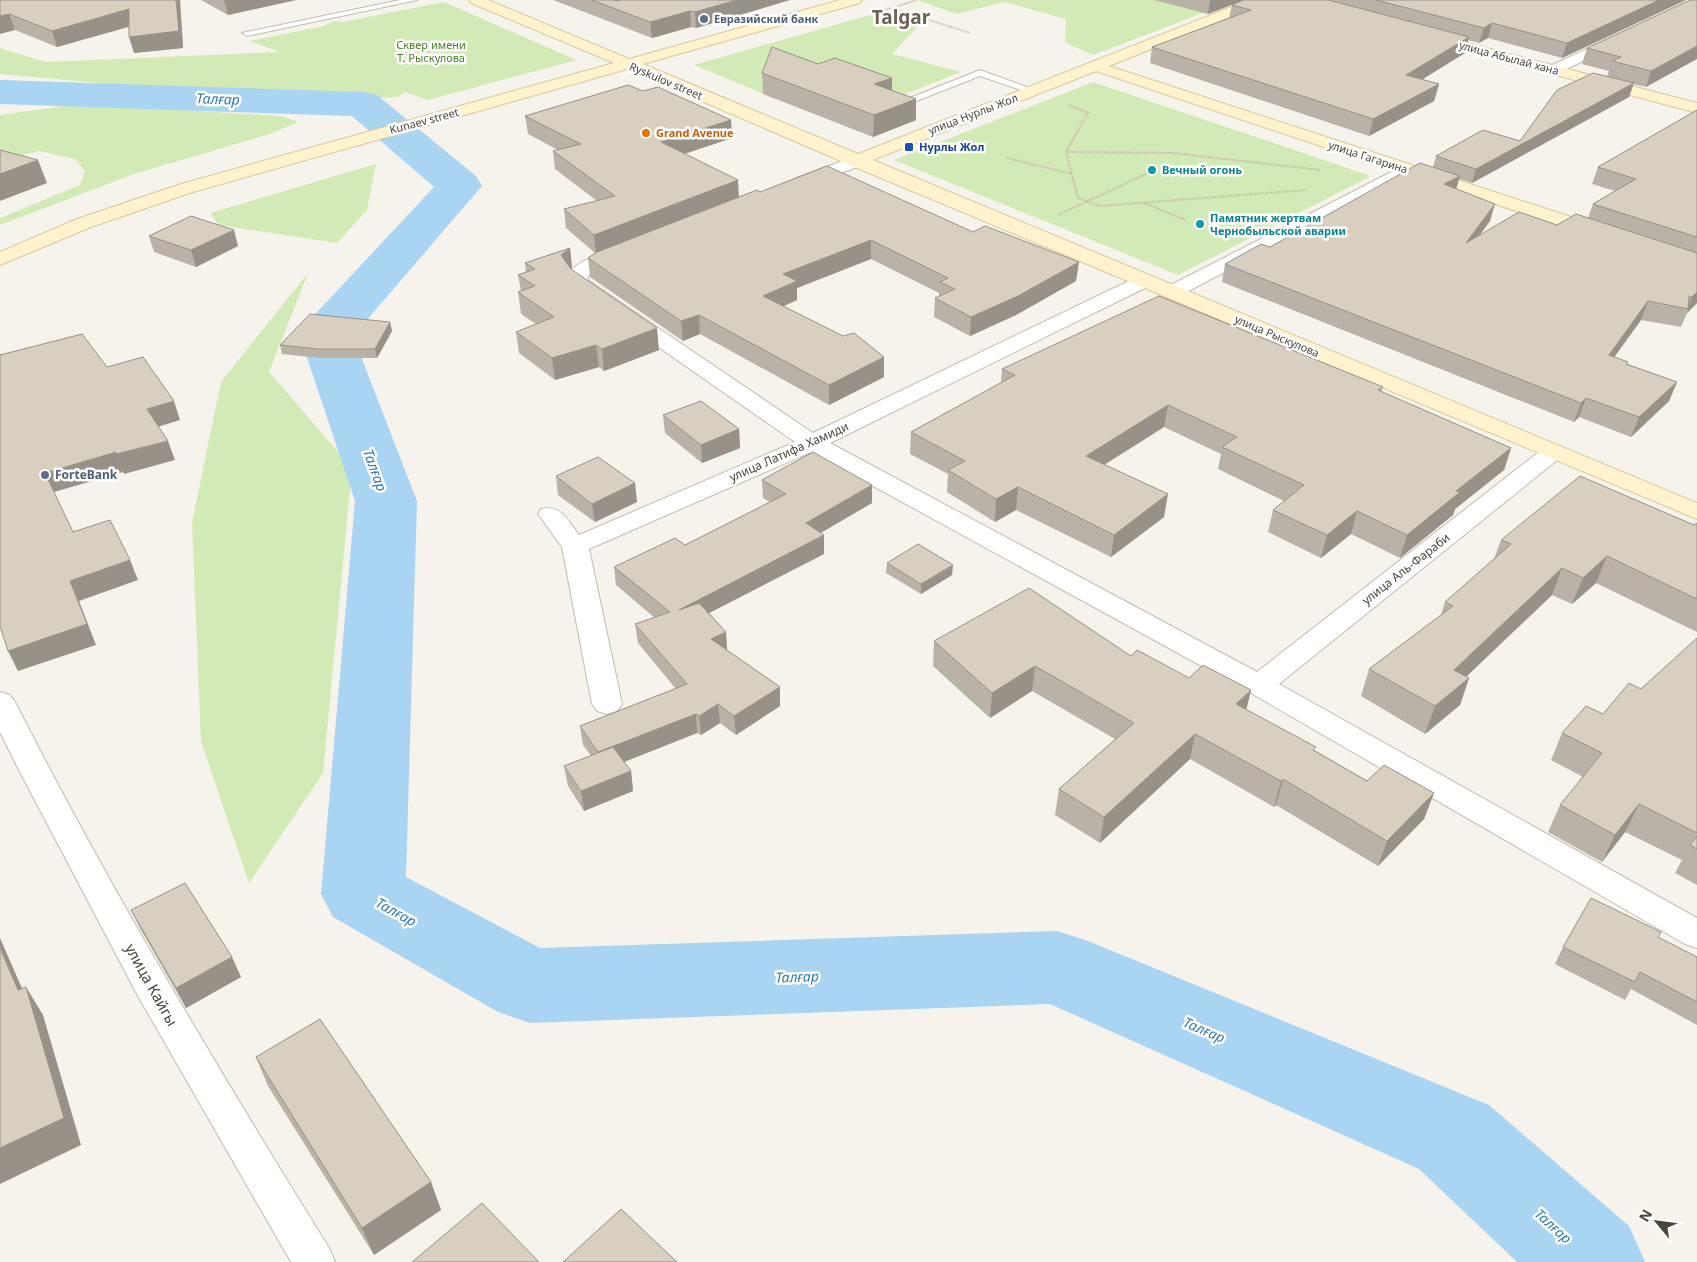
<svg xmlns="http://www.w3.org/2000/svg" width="1697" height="1262" viewBox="0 0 1697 1262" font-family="'Noto Sans',sans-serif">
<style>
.green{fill:#d2eab5}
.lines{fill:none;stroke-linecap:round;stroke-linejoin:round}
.river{fill:#a9d4f2;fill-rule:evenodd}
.lane-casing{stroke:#c2bbae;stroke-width:2}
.street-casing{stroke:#c2bbae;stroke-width:2}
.secondary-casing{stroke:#d6c79b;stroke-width:2}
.path{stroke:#c4b79f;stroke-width:2;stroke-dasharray:1 1;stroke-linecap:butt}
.lane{fill:#fff;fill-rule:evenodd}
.street{fill:#fff;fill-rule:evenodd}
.secondary{fill:#fff3cd;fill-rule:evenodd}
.wall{fill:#bab2a6}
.shaded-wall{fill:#979187}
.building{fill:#d8cfc1;stroke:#979187}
.service-dot{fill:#5c6f8a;stroke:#fff;stroke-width:2}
.food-dot{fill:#e8710a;stroke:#fff;stroke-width:2}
.transit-dot{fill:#1a4fb4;stroke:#fff;stroke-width:2}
.culture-dot{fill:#0f9aa8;stroke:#fff;stroke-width:2}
.labels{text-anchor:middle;stroke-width:5;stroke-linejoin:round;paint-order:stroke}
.far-service-label{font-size:11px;font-weight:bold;fill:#4e5e75;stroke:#fff;text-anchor:start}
.far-park-label{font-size:11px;fill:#4a7f2a;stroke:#fff}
.far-street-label{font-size:11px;fill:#4b4439;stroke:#fff}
.far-food-label{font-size:11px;font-weight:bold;fill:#c56008;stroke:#fff;text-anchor:start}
.far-transit-label{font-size:11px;font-weight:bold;fill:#164399;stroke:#fff;text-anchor:start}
.far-culture-label{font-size:11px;font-weight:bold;fill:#0d838f;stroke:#fff;text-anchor:start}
.street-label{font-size:12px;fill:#4b4439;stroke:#fff}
.service-label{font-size:12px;font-weight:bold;fill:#4e5e75;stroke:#fff;text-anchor:start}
.water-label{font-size:14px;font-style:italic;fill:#2e7ab2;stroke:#fff}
.near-street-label{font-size:15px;fill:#4b4439;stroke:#fff}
.far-town-label{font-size:19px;font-weight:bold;fill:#6e6250;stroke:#fff}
</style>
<rect width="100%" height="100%" fill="#f6f3ec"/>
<!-- green -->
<g class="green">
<path d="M917 0H1237L1093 55 1065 42 1066 19 1004 2 957 14Z"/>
<path d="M444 2 576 60 428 100 405 92 398 97 377 98 157 88 0 74V48L46 62 280 52 249 41 324 26 334 21 343 22Z"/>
<path d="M873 14 918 26 892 54 961 72 892 99H776L694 65Z"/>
<path d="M1093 82 1371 176 1178 275 894 160Z"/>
<path d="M79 104 282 116 298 122 270 134 134 174 0 225V218L80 185 85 171 75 159 39 151 0 161V115Z"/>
<path d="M376 164 367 210 337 243 219 225 210 213Z"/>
<path d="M308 273 269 372 352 468 323 773 249 883 201 741 192 522 221 382Z"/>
</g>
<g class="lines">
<!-- river -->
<path class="river" d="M0 80 363 92 377 95 476 176 482 186 353 336 417 501 406 877 540 948 1057 931 1088 941 1489 1105 1629 1226 1645 1262H1517L1419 1169 1050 1004 530 1023 498 1012 333 917 321 894 355 501 299 334 307 323 434 187 352 116 0 104Z"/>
<defs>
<g id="lane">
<path d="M400 0H417L247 36 242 33Z"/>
<path d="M980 70 1038 91 1030 93 980 76 914 102 905 100Z"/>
</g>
<g id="street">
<path d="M1617 35 1622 36 1624 39 1622 42 1558 73H1548L1545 70 1548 67Z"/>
<path d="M856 156 862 157 865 161 862 165 806 187H794L791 183 794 179Z"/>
<path d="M1405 165 1411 166 1414 170 1411 174 1179 296 1172 298 1165 296 1162 292 1165 288Z"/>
<path d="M622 247 629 249 632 253 629 257 598 269 587 277 589 281 813 433 1137 277H1151L1154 281 1151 285 830 443 1257 672 1545 447 1553 445 1561 447 1565 452 1561 457 1279 684 1697 918V948L1685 944 1249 692 811 452 589 549 622 704 617 711 607 714 597 711 592 704 562 547 538 514 541 509C561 504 568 521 579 535L795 442 575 289 566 276C577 260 604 252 622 247Z"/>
<path d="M0 692 10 695 15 702C110 889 218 1069 329 1248L335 1262H291L138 996 21 774 0 732Z"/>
</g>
<g id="secondary">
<path d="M469 0H488L629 59 840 0H862L860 3 643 64 858 154 1249 0H1268L1266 3 1109 66 1605 228 1607 232 1605 236H1591L1096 71 873 160 1697 503V519L850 165 627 69 193 192 91 227 0 265V252L77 219 181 184 614 63 471 3Z"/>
<path d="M1430 33 1697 103V113L1425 40 1423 37Z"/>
</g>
</defs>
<!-- lane casing -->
<use href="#lane" class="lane-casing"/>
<!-- street casing -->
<use href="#street" class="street-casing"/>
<!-- secondary casing -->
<use href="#secondary" class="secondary-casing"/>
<!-- path -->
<g class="path">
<path d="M892 8 970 33"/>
<path d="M879 12 917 0"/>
<path d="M1069 105 1088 113 1066 152 1078 198 1099 206 1306 190"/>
<path d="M1066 152 1172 153 1321 170"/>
<path d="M1007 158 1072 174"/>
<path d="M1144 203 1186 220"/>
<path d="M1058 215 1146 174"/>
</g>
<!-- lane -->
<use href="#lane" class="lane"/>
<!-- street -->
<use href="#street" class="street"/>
<!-- secondary -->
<use href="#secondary" class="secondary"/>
</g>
<!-- wall -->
<g class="wall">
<path d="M0 0H180L183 48 134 53 129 27 57 47 15 30Z"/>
<path d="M201 0H296L228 15Z"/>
<path d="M553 0H790L696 28 691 27 652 38Z"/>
<path d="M1154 0H1686L1562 58 1488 38 1479 43 1468 40 1465 53 1421 79 1439 84 1434 101 1369 136 1150 63 1152 47 1229 18 1232 5 1208 14Z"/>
<path d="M1690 0 1646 87 1633 84 1629 97 1472 183 1459 179 1456 189 1490 221 1480 235 1557 225 1588 218 1593 204 1615 191 1592 184 1598 167 1697 110V303L1687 313 1681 327 1641 320 1614 357 1628 362 1627 364 1677 382 1669 401 1631 437 1579 417 1574 422 1222 282 1225 264 1270 247 1433 167 1436 156 1520 141 1607 76 1609 71 1582 64 1587 48Z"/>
<path d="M762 73 916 99V120L873 137 763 94Z"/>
<path d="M643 91 731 120 732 138 684 154 739 197 760 192 1076 281 1016 315 970 336 934 317 935 298 939 296V293L871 259 797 288V300L783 306 884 377 829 405 700 334 683 341 590 277 588 258 595 253 566 228 564 209 597 201 555 169 553 151 558 150 528 134 525 116Z"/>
<path d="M149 236 238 246 196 267 154 252Z"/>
<path d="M570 248 572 268 571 269 659 350 604 371 599 367 555 380 519 353 516 332 536 324 521 314 518 292 521 291 518 275 526 273 525 263Z"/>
<path d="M390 322 392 331 377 358H320L282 354 280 345Z"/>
<path d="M1002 369 1383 387 1381 392 1511 448 1504 470 1455 509 1453 515 1400 558 1351 534 1321 558 1268 532 1273 510 1284 501 1218 469 1221 454 1164 427 1104 465 1164 517 1111 557 1016 510 995 522 947 492 948 474 910 454 911 432 1001 383Z"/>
<path d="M663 415 739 429 740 448 702 463 665 433Z"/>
<path d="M556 476 637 502 595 522 558 495Z"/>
<path d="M762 480 872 485V503L820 533 824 554 709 613 726 632 727 650 780 687V706L736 735 720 723 701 735 697 733 624 762 631 771 633 791 584 811 568 786 564 766 591 756 583 745 580 726 676 689 638 643 635 624 655 618 616 585 614 567 685 545 770 502 763 498Z"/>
<path d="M1697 523V632L1596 583 1572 604 1552 595 1466 676 1469 678 1460 705 1425 734 1361 696 1369 669 1441 615 1445 602 1494 559 1501 540 1694 525Z"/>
<path d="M887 563 952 575 921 594 886 573Z"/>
<path d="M1697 638V885L1675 873 1682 860 1625 832 1602 862 1548 832 1560 805 1583 777 1551 760 1562 733 1603 714 1641 689Z"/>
<path d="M934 641 1131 656 1189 678 1251 690 1246 710 1367 781 1434 793 1424 819 1378 866 1276 805 1274 807 1190 759 1100 843 1055 815 1059 789 1115 739 1032 691 990 718 933 666Z"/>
<path d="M131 910 241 977 186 1008 141 930Z"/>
<path d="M1658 937 1697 957V1025L1631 989 1625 1000 1555 964 1563 947Z"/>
<path d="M256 1057 431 1182 441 1210 374 1255 268 1086Z"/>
</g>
<!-- shaded-wall -->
<g class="shaded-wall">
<path d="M176 0H180L183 48 134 53 129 37Z"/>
<path d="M224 0H296L228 15Z"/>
<path d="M737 0H790L696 28 695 12Z"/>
<path d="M1210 0H1244L1208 14Z"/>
<path d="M1659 0H1686L1562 58 1567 43Z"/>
<path d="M129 9 134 25 57 47 52 31Z"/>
<path d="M690 11 691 27 652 38 650 22Z"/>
<path d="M9 14 15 30 0 34V16Z"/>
<path d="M1492 23 1488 38 1479 43 1484 28Z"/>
<path d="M1469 37 1465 53 1402 92 1406 75Z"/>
<path d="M1697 46V59L1646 87 1651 71Z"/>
<path d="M892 78V99L874 84Z"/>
<path d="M1634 83 1629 97 1472 183 1476 169Z"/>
<path d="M1439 84 1434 101 1369 136 1373 119Z"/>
<path d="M916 99V120L873 137 874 115Z"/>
<path d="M731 120 732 138 663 161 661 142Z"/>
<path d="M38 160 47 183 0 201V174Z"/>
<path d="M1460 176 1455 193 1444 184Z"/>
<path d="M738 180 739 199 596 254 594 235Z"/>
<path d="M1495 204 1490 221 1461 260 1466 243Z"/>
<path d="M234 230 238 246 196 267 191 250Z"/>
<path d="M871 240V259L797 288V300L764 315 763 296 783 274Z"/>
<path d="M570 248 572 268 564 276 561 255Z"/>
<path d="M1079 262 1076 281 1016 315 970 336 971 317Z"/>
<path d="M1697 292V303L1687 313 1688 309H1687L1692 297Z"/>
<path d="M1648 301 1641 320 1602 374 1609 355Z"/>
<path d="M699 315 700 334 683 341 681 321Z"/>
<path d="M390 322 392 331 377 358 375 349Z"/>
<path d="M657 328 659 350 604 371 602 349Z"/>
<path d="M596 345 599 367 555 380 552 358Z"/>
<path d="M884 357V377L829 405V385Z"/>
<path d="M1677 382 1669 401 1631 437 1639 417Z"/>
<path d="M1586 398 1579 417 1574 422 1581 403Z"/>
<path d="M174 401 180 420 154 428 147 409Z"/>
<path d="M1168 405 1164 427 1083 478 1086 456Z"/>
<path d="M739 429 740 448 702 463 701 445Z"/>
<path d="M168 441 175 460 124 474 116 454Z"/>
<path d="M1511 448 1504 470 1455 509 1453 515 1400 558 1407 535 1456 491Z"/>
<path d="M116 452 123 472 54 492 45 473Z"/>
<path d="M635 483 637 502 595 522 592 504Z"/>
<path d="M872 485V503L807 541 806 523Z"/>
<path d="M1018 487 1016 510 995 522 996 499Z"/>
<path d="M1168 494 1164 517 1111 557 1114 535Z"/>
<path d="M1357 511 1351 534 1321 558 1327 535Z"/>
<path d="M824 535V554L680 628 679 610Z"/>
<path d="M1607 556 1596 583 1572 604 1583 578Z"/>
<path d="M130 560 138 580 79 601 96 645 18 671 8 651 70 581Z"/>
<path d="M953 565 952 575 921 594V584Z"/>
<path d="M1562 568 1552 595 1445 697 1454 670Z"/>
<path d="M726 632 727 651 711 639Z"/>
<path d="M1035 666 1032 691 990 718 992 693Z"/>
<path d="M1469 678 1460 705 1425 734 1435 706Z"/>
<path d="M780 687V706L736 735 734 716Z"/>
<path d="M1251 690 1245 715 1236 704Z"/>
<path d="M718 704 720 723 701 735 699 716Z"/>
<path d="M696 714 697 733 601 771 598 752Z"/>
<path d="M1195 734 1190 759 1100 843 1104 817Z"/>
<path d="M631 771 633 791 584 811 581 791Z"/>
<path d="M1283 779 1276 805 1274 807 1281 781Z"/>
<path d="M1434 793 1424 819 1378 866 1387 841Z"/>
<path d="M1639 804 1625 832 1602 862 1615 835Z"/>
<path d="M0 938 35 1018 18 990 0 948Z"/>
<path d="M232 957 241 977 186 1008 176 988Z"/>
<path d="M26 987 43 1015 81 1145 0 1184V1148Z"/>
<path d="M431 1182 441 1210 374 1255 362 1228Z"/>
</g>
<!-- building -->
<g class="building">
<path d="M0 0H176L179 31 129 37V9L52 31 9 14 0 16Z"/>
<path d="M592 0H614L616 1 620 0H737L695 12 690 11 650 22Z"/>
<path d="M1243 0H1328L1469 37 1406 75 1439 84 1373 119 1152 47 1251 10 1232 5Z"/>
<path d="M1376 0H1659L1567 43 1492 23 1484 28Z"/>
<path d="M1690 0H1697V46L1651 71 1612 61 1621 57 1587 48Z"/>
<path d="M772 47 818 64 835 58 892 78 874 84 916 99 874 115 762 73Z"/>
<path d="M1593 73 1634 83 1476 169 1436 156 1483 130 1520 141 1557 90Z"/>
<path d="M628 85 643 91 658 87 731 120 661 142 738 180 594 235 564 209 615 196 553 151 581 144 525 116Z"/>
<path d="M1697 110V237L1593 204 1636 179 1598 167Z"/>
<path d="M0 150 38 160 0 174Z"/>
<path d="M1420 163 1460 176 1444 184 1495 204 1466 243 1519 212 1557 225 1576 214 1697 253V292L1692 297 1689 296 1688 309 1648 301 1609 355 1628 362 1626 364 1677 382 1639 417 1586 398 1581 403 1225 264 1261 244 1270 247Z"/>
<path d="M827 166 973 232 985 226 1079 262 1018 296 971 317 935 298 955 289 940 282 948 278 871 240 783 274 797 281 763 296 843 336 854 333 884 357 829 385 699 315 681 321 588 258 597 252 757 190 760 192Z"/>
<path d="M191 216 234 230 191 250 149 236Z"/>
<path d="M570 248 561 255 571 269 657 328 602 349 596 345 552 358 516 332 554 317 518 292 535 286 518 275 535 269 525 263Z"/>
<path d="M1159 296 1383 387 1378 390 1511 448 1456 491 1460 492 1407 535 1357 511 1327 535 1273 510 1304 485 1222 447 1237 437 1168 405 1086 456 1168 494 1114 535 1018 487 996 499 948 470 965 461 911 432 1015 375 1002 369Z"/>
<path d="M310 314 390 322 375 349H317L280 345Z"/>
<path d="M82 334 107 367 143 357 174 401 147 409 168 441 116 454V452L45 473 73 532 110 520 130 560 70 581 87 624 8 651 0 626V355Z"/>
<path d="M701 401 739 429 701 445 663 415Z"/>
<path d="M813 452 872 485 806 523 824 535 679 610 699 603 726 632 711 639 780 687 734 716 718 704 699 716 696 714 598 752 580 726 687 684 635 624 670 612 614 567 675 538 685 545 786 494 762 480Z"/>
<path d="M598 457 635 483 592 504 556 476Z"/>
<path d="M1580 476 1694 525 1697 523V599L1607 556 1583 578 1562 568 1454 670 1469 678 1435 706 1369 669 1453 606 1445 602 1511 544 1501 540Z"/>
<path d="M918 544 953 565 921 584 887 563Z"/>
<path d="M1029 588 1131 656 1137 650 1189 678 1203 665 1251 690 1236 704 1316 747 1313 750 1367 781 1384 765 1434 793 1387 841 1283 779 1281 781 1195 734 1104 817 1059 789 1134 723 1035 666 992 693 934 641Z"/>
<path d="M1697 638V833L1639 804 1615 835 1560 805 1602 753 1562 733 1586 706 1603 714 1629 683 1641 689Z"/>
<path d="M613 747 631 771 581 791 564 766Z"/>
<path d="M1697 836V849L1690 845Z"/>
<path d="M185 883 232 957 176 988 131 910Z"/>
<path d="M1591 898 1661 932 1658 937 1697 957V1002L1640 972 1635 982 1563 947Z"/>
<path d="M0 948 18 990 26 987 64 1118 0 1148Z"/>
<path d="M320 1019 431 1182 362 1228 256 1057Z"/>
<path d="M482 1203 539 1262H412Z"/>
<path d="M621 1209 677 1262H563Z"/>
</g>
<!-- markers -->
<g class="service-dot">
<circle cx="704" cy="19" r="5"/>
<circle cx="45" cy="475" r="5"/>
</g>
<circle class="food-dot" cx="646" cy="133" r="5"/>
<rect class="transit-dot" x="904" y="142" width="10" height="10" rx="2.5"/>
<g class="culture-dot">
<circle cx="1152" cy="170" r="5"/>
<circle cx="1200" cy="224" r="5"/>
</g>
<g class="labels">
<!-- far-service labels -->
<g class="far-service-label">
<text x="714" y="23">Евразийский банк</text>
</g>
<!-- far-park labels -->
<g class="far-park-label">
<text x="431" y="49">Сквер имени<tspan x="431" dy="13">Т. Рыскулова</tspan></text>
</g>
<!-- far-street labels -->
<g class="far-street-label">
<text transform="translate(1509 58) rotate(15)" y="4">улица Абылай хана</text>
<text transform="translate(666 81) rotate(23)" y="4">Ryskulov street</text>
<text transform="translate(973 114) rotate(-21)" y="4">улица Нурлы Жол</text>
<text transform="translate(424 121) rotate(-15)" y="4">Kunaev street</text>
<text transform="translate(1368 157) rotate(18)" y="4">улица Гагарина</text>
<text transform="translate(1277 336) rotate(23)" y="4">улица Рыскулова</text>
</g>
<!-- far-food labels -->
<g class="far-food-label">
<text x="656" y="137">Grand Avenue</text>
</g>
<!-- far-transit labels -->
<g class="far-transit-label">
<text x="919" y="151">Нурлы Жол</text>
</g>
<!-- far-culture labels -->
<g class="far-culture-label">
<text x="1162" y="174">Вечный огонь</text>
<text x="1210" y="222">Памятник жертвам<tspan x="1210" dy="13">Чернобыльской аварии</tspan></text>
</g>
<!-- street labels -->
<g class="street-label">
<text transform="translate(789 452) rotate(-24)" y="4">улица Латифа Хамиди</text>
<text transform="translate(1406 569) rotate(-38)" y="4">улица Аль-Фараби</text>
</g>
<!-- service labels -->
<g class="service-label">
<text x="55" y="479">ForteBank</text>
</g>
<!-- water labels -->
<g class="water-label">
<text transform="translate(218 99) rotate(2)" y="5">Талғар</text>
<text transform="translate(375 470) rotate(70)" y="5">Талғар</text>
<text transform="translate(396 912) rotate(29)" y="5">Талғар</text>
<text transform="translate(797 977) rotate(-2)" y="5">Талғар</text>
<text transform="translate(1204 1030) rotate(23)" y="5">Талғар</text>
<text transform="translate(1553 1226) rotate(42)" y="5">Талғар</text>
</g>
<!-- near-street labels -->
<g class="near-street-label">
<text transform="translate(151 985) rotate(61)" y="5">улица Кайгы</text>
</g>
<!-- far-town labels -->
<g class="far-town-label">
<text x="901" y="24">Talgar</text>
</g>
</g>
<!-- north arrow -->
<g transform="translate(1657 1222) rotate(299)" stroke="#ffffff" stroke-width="4" paint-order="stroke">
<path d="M0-4L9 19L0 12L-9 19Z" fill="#4b4439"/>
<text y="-8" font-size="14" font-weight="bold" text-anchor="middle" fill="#4b4439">N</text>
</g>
</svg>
